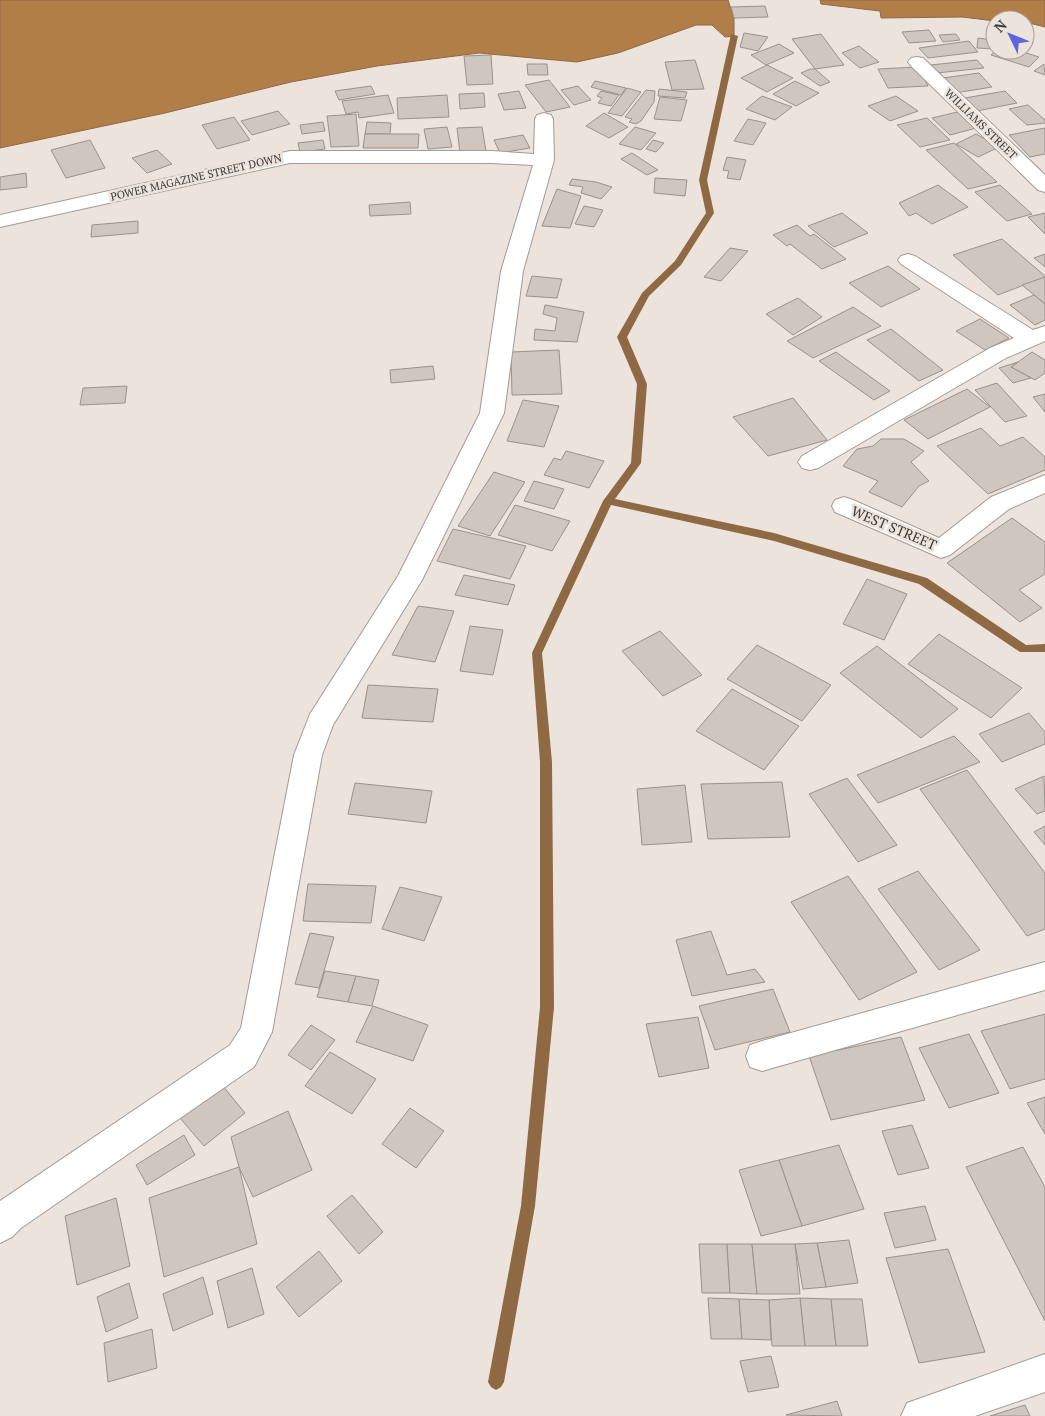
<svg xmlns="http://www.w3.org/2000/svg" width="1045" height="1416" viewBox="0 0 1045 1416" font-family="'PT Serif',serif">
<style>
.water{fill:#b27e48;stroke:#8f6943}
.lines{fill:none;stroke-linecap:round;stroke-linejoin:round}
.stream{fill:#8f6943;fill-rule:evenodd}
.building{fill:#cfc7bf;stroke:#99918b}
.minor-casing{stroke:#a39b94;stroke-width:2}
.minor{fill:#fff;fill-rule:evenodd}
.labels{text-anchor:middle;stroke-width:5;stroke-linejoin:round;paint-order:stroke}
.far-street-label{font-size:11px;fill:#3c3936;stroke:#ece4dc}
.street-label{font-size:14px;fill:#3c3936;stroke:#ece4dc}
</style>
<rect width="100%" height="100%" fill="#ece4dc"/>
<!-- water -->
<g class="water">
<path d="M0 0H728L734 18V36L725 37 712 25H696L618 53 577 62 479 53 377 66 291 82 165 113 0 148Z"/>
<path d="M820 0H1045V27L1025 22V20L995 21 962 17 881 18 880 11 821 4Z"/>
</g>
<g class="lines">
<!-- stream -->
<path class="stream" d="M731 34 738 36 707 180 714 213 681 265 649 296 627 337 647 384 641 463 615 499 774 533 927 578 1026 645 1045 644V652H1020L919 584 774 541 611 505 542 653 552 762 554 1007 535 1206 504 1382 501 1387 496 1390 491 1387 488 1382 521 1206 540 1007V762L532 653 603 501 631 463 637 384 617 337 642 293 675 261 706 213 699 180Z"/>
</g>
<!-- building -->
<g class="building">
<path d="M765 6 768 17 734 18 731 7Z"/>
<path d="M929 30 936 41 909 43 902 32Z"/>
<path d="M744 33 768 37 758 51 740 47Z"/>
<path d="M821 34 844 65 815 69 792 39Z"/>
<path d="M956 34 960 40 943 42 939 35Z"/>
<path d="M978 38 993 40V49L977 48Z"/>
<path d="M969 41 978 52 928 58 919 48Z"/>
<path d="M779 44 794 53 766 65 751 55Z"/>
<path d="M859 46 879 62 860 68 842 53Z"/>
<path d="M996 50H1017L1039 57 1029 67 991 55Z"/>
<path d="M491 55 493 84 467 85 464 56Z"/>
<path d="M695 60 704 89 672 90 665 62Z"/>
<path d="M977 60 984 68 937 73 931 65Z"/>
<path d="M527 64H547L548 75H528Z"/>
<path d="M1044 64 1045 75 1034 71Z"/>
<path d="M767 65 793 78 767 92 741 78Z"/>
<path d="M918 67 928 86 888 88 878 69Z"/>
<path d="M810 69H815L830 82 820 86 801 73Z"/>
<path d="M979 73 992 87 955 93 943 78Z"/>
<path d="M549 80 570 107 546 112 525 85Z"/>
<path d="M595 81 626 88 621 95 591 87Z"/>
<path d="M795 81 819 93 796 106 773 94Z"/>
<path d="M371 86 375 94 339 100 335 91Z"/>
<path d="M578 86 591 100 574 105 561 90Z"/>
<path d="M627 88 641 92 622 116 608 113Z"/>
<path d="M659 89 687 92 685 98 658 96Z"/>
<path d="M646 90 655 91 654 102 641 121 636 124 629 122 632 119 625 117Z"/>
<path d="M519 91 526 108 504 110 498 94Z"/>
<path d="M601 91 619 95 611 106 598 103 602 98 597 96Z"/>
<path d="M1005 91 1017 103 977 111 965 98Z"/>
<path d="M484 93 485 107 460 109 459 94Z"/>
<path d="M388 95 394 113 359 118 358 112 346 114 342 101Z"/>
<path d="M447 95 449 117 398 119 397 98Z"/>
<path d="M762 96 792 107 775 120 746 109Z"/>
<path d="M896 96 918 111 890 121 868 106Z"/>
<path d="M660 97 687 100 681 121 654 119Z"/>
<path d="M1028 105 1045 120V123L1027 125 1009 109Z"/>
<path d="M278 111 290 124 252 135 241 121Z"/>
<path d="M962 111 980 127 950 135 932 118Z"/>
<path d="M604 113 628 127 609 138 586 126Z"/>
<path d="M356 114 359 146 331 147 327 116Z"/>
<path d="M234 117 250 140 217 149 202 125Z"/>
<path d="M927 118 950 140 920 147 897 125Z"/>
<path d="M748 119 766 123 753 145 734 141Z"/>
<path d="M323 122 325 131 302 134 300 125Z"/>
<path d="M367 122 391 123 390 134H365Z"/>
<path d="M447 127 452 147 428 149 424 129Z"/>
<path d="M482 127 486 151 460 153 457 128Z"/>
<path d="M635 127 656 133 641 150 619 144Z"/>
<path d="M1045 128V154L1030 157 1009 135Z"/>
<path d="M365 134H419L418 148H363Z"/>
<path d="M976 134 999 147 978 157 956 144Z"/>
<path d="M523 135 530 148 500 153 494 140Z"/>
<path d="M90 140 105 168 66 178 51 150Z"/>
<path d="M323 140 325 149 300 152 298 143Z"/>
<path d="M653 140 664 143 656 152 646 149Z"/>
<path d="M954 143 997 182 968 189 926 150Z"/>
<path d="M157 150 172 164 147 173 132 158Z"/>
<path d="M632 153 658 170 647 175 621 159Z"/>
<path d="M727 157 746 160 740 180 727 178 729 171 723 170Z"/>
<path d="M26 173 27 187 0 190V177Z"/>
<path d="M655 178 687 180 685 196 654 193Z"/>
<path d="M572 179 596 182 612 187 601 199 581 193 583 187 569 185Z"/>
<path d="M938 185 968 207 932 224 916 213 909 216 899 203Z"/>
<path d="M1000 185 1032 214 1007 221 975 192Z"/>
<path d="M557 189 581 196 570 228 542 226Z"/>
<path d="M410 202 411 214 370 216 369 205Z"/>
<path d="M584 206 603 210 594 227 575 224Z"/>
<path d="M842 213 868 233 834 247 808 226Z"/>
<path d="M1045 213V234L1028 217Z"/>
<path d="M138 221V233L91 237 92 225Z"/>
<path d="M797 225 810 236 814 234 846 259 822 269 790 244 787 246 773 235Z"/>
<path d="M1002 239 1045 276V277L998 295 953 255Z"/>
<path d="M730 248 748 251 721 281 704 277Z"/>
<path d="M1045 254V267L1034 258Z"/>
<path d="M888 266 920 289 881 307 849 283Z"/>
<path d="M532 276 562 279 557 298 526 296Z"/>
<path d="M1045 277V304L1022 285Z"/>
<path d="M1034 295 1045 304V320L1035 325 1010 305Z"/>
<path d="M798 298 822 317 793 335 766 314Z"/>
<path d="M545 305 584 312 577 342 534 340 535 329 555 331 557 318 543 314Z"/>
<path d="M853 307 881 326 813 358 787 341Z"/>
<path d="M980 319 1009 338 985 350 956 331Z"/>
<path d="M891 329 943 370 919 381 867 340Z"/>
<path d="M559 350 562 394 512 395 511 352Z"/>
<path d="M836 352 890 391 874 400 819 361Z"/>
<path d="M1032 352 1045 360V373L1035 380 1011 367Z"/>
<path d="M1018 362 1011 367 1031 378 1013 383 999 368Z"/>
<path d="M433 366 435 379 391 383 390 370Z"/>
<path d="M997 383 1027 416 1005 422 975 390Z"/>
<path d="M127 386 125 403 80 405 83 388Z"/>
<path d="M967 389 990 407 928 439 904 420Z"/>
<path d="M1045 394V412L1033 397Z"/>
<path d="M793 398 827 440 768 456 733 417Z"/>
<path d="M523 400 559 406 544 447 507 441Z"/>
<path d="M981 428 1000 446 1023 437 1045 457V470L988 494 937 446Z"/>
<path d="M881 439H904L924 451 911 462 929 481 919 486 902 507 869 492 878 481 843 466 857 449 873 446Z"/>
<path d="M566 451 604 461 589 488 544 475 554 458 561 460Z"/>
<path d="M494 472 525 482 490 536 458 526Z"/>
<path d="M534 481 564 489 554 509 524 501Z"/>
<path d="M515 505 570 521 552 551 498 535Z"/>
<path d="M1012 518 1045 542V574L1019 590 1042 608 1020 622 947 563Z"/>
<path d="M453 529 526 546 510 579 437 561Z"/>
<path d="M464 575 515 585 508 605 455 595Z"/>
<path d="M867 579 907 594 884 640 843 624Z"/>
<path d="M418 606 454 611 435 662 392 655Z"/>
<path d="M470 626 503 630 493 675 460 671Z"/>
<path d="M660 631 702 675 663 696 622 651Z"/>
<path d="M939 634 1022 688 991 718 908 664Z"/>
<path d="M757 645 831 685 802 721 727 679Z"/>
<path d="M877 646 958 709 921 738 840 673Z"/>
<path d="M368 685 438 689 433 722 362 718Z"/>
<path d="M732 689 799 726 764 770 696 731Z"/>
<path d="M1029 713 1045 732V744L1002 762 979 734Z"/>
<path d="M954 736 980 762 878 803 857 775Z"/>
<path d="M967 770 1045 873V929L1027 936 920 789Z"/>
<path d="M1044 776 1045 811 1037 814 1015 789Z"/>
<path d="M847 778 897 845 858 862 809 794Z"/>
<path d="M782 782 790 837 708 839 701 784Z"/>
<path d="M355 783 432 791 426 823 348 814Z"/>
<path d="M685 785 692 842 642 845 637 789Z"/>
<path d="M1045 826V845L1034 832Z"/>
<path d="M918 871 980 950 939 970 878 889Z"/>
<path d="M848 876 917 972 859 1000 791 902Z"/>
<path d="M308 884 376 886 371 923 303 921Z"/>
<path d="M400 887 442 897 424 941 382 929Z"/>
<path d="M711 931 727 975 755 969 765 982 692 996 676 940Z"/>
<path d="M310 933 334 937 319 988 295 984Z"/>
<path d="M325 971 356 976 348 1002 317 997Z"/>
<path d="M356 976 379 980 372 1006 348 1002Z"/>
<path d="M773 989 790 1032 715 1050 699 1006Z"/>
<path d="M373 1006 428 1025 413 1061 356 1042Z"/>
<path d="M1045 1014V1079L1010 1089 981 1031Z"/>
<path d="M698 1017 709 1068 659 1077 646 1024Z"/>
<path d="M311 1025 335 1040 311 1070 288 1055Z"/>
<path d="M969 1034 999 1093 949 1108 919 1048Z"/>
<path d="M901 1037 925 1100 831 1120 809 1056Z"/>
<path d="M330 1052 376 1079 352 1114 305 1086Z"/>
<path d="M222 1085 245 1113 204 1146 180 1118Z"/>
<path d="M1045 1097V1134L1027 1103Z"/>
<path d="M410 1108 444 1131 416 1168 382 1144Z"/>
<path d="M288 1111 312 1170 253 1197 239 1167 231 1137Z"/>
<path d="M912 1125 929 1168 898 1175 882 1131Z"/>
<path d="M184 1135 195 1155 147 1185 136 1165Z"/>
<path d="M839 1145 864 1209 802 1226 779 1160Z"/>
<path d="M1023 1147 1045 1187V1321L966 1167Z"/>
<path d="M779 1160 802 1226 761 1236 739 1170Z"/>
<path d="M239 1167 257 1244 164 1277 149 1198Z"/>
<path d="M352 1195 383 1232 359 1254 327 1216Z"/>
<path d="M116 1198 130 1266 77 1285 65 1216Z"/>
<path d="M925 1206 936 1240 895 1248 884 1213Z"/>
<path d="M849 1240 858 1283 826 1287 817 1243Z"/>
<path d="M817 1243 826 1287 803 1289 795 1244Z"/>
<path d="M699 1244H727L730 1293H702Z"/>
<path d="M727 1244H752L757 1294 730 1293Z"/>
<path d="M752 1244H795L800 1294H757Z"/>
<path d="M948 1249 985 1352 919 1363 886 1258Z"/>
<path d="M319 1251 342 1281 299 1317 276 1287Z"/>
<path d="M252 1268 264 1314 228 1328 217 1281Z"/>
<path d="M203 1277 213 1314 173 1331 163 1294Z"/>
<path d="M129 1283 138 1318 106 1332 97 1297Z"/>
<path d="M708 1298 739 1299 742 1339H711Z"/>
<path d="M800 1298 831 1299 836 1346H805Z"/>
<path d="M800 1298 805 1346H772L769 1300Z"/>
<path d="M739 1299 769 1300 771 1340 742 1339Z"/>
<path d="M831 1299H862L868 1346H836Z"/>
<path d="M152 1329 157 1368 108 1382 104 1343Z"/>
<path d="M771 1356 779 1387 748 1392 740 1361Z"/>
<path d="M837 1401 842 1416 786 1415Z"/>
<path d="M1025 1405 1030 1416H990Z"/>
</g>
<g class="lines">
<defs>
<g id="minor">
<path d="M917 57 923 58 1045 175V192L1038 190 911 66 908 62 911 58Z"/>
<path d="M544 113 551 115 553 119 554 160 523 271 504 413 422 580 333 725 322 755 272 1032 254 1067 21 1228 12 1237 0 1243V1201L230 1045 241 1028 294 755 310 714 398 576 480 413 501 271 533 165 492 163H290L0 227V215L290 151H492L534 154 535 119 537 115Z"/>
<path d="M908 254 915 256 1033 330 1045 326V341L1006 358 818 468 810 470 802 468 798 462 802 456 990 348 1014 338 901 264 898 260 901 256Z"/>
<path d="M1045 475V493L1009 509 950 555 941 558 835 512 832 506 835 500 844 497 853 500 939 538 991 497Z"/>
<path d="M1045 962V990L762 1071 750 1067 746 1056 750 1045 762 1041Z"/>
<path d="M1045 1354V1392L975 1416H901L907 1403Z"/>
</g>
</defs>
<!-- minor casing -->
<use href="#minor" class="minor-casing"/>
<!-- minor -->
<use href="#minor" class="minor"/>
</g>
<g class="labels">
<!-- far-street labels -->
<g class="far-street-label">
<text transform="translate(981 124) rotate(44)" y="4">WILLIAMS STREET</text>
<text transform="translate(196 177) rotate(-13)" y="4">POWER MAGAZINE STREET DOWN</text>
</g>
<!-- street labels -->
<g class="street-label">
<text transform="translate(894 528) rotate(23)" y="5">WEST STREET</text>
</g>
</g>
<!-- north arrow -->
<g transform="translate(1010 35) rotate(313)"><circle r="24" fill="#ece4dc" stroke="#a6a09a"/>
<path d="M0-4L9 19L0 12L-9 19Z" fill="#5c65dd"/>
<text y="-8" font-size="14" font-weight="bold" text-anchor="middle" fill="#3c3936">N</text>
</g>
</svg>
